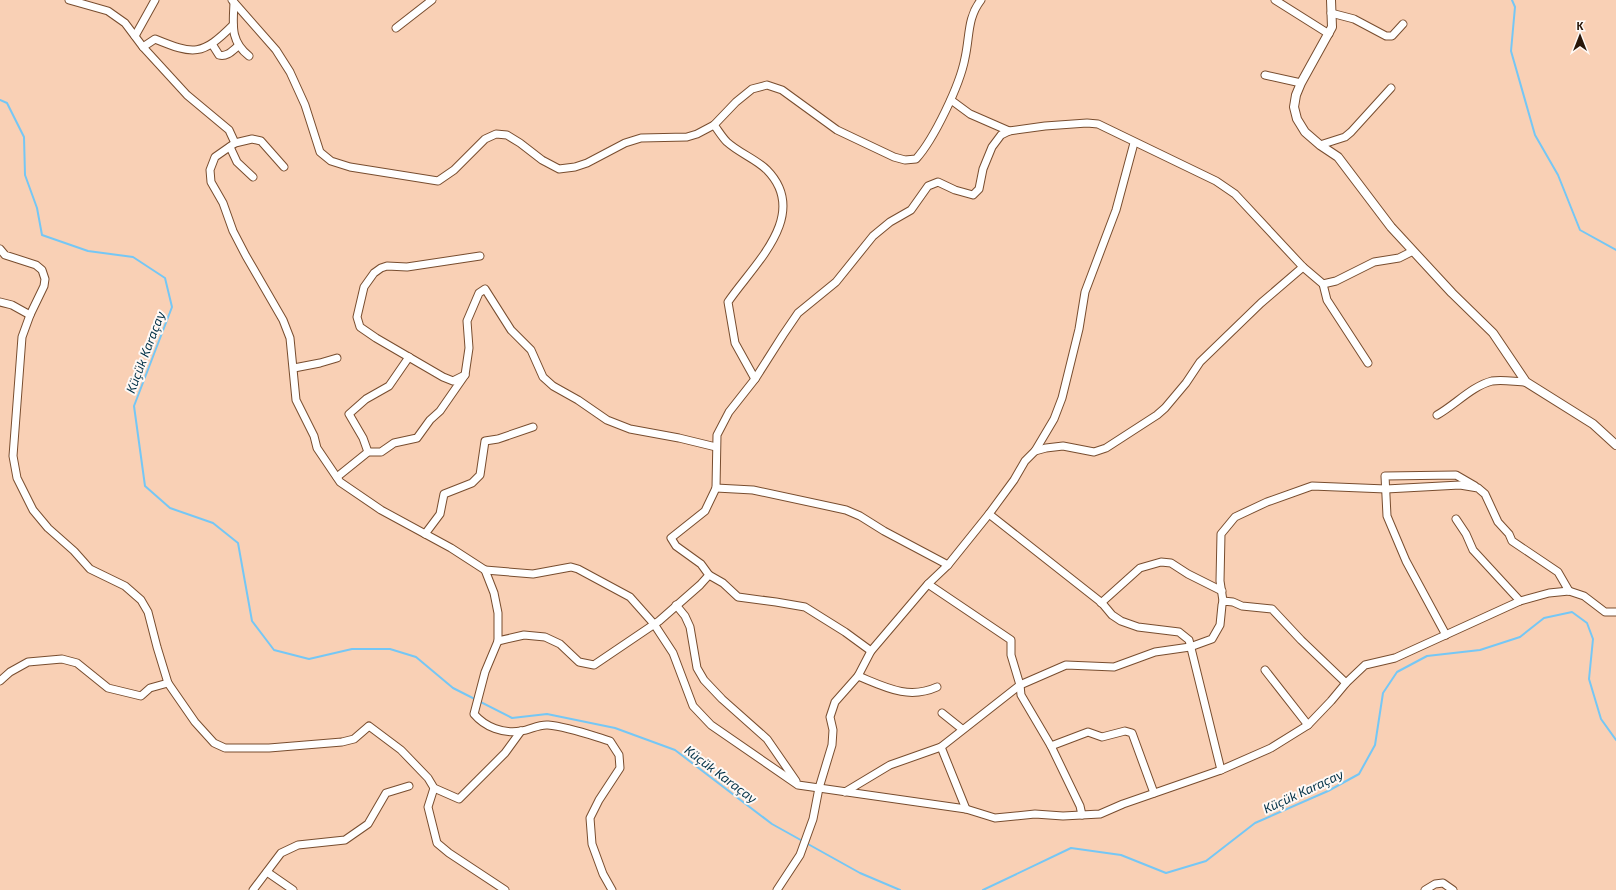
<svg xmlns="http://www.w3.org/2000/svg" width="1616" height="890" viewBox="0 0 1616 890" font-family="'Exo 2',sans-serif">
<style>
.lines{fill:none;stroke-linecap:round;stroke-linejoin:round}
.stream{stroke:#75c7f5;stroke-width:2}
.minor-casing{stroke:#784d2f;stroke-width:9}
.tertiary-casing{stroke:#784d2f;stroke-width:10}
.minor{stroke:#fff;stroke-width:7}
.tertiary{stroke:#fff;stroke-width:8}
.labels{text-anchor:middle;stroke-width:4;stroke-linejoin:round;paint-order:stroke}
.water-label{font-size:13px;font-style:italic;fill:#003046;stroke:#fef9f6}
</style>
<rect width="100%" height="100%" fill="#f9d0b5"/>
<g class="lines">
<!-- stream -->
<g class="stream">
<path d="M1512 0 1515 7 1511 51 1535 135 1558 175 1580 230 1616 250"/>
<path d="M0 100 7 103 24 137 25 175 37 208 42 235 88 251 133 257 165 278 172 307 134 406 145 486 170 508 213 523 238 543 252 621 274 650 309 659 352 649H390L416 657 453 688 512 718 547 714 615 728 675 750 772 824 860 873 900 890"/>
<path d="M983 890 1071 848 1121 855 1166 873 1206 861 1255 823 1328 791 1359 774 1375 745 1383 693 1397 672 1427 656 1480 650 1520 637 1544 618 1572 612 1587 623 1593 639 1589 679 1601 719 1616 740"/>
</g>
<defs>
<g id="minor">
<path d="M69 0 108 11 125 23 143 47 187 95 229 130 235 143 215 157 210 170 211 182 223 203 233 231 246 256 283 320 290 338 296 400 314 436 317 448 340 482 381 510 451 548 485 570 494 593 498 613V641L485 672 474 714C485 727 503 734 521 731 530 730 539 724 548 725 569 727 590 735 610 741L619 755 620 768 599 800 590 818 592 844 603 874 612 890"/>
<path d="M232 0 276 50 290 72 305 105 320 152 331 161 350 167 438 181 454 170 485 139 496 134 507 135 520 143 542 160 559 169 575 167 587 163 625 143 641 138 687 137 697 134 714 125 736 102 752 89 767 85 782 90 837 130 894 157 905 160 916 159C934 139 960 85 965 58 970 36 967 18 981 0"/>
<path d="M1275 0 1329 34"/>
<path d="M234 3C233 25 230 41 249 56"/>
<path d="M1331 13 1354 19 1386 36H1392L1403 24"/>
<path d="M396 28 432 0"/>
<path d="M135 36 155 0"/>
<path d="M212 44 219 55C227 57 232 51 238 46"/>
<path d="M143 47 155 39C194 55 202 56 233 25"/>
<path d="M1265 75 1301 83"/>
<path d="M951 100 970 114 1009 131"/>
<path d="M714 125C718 130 722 137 727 142 739 153 756 159 767 170 811 215 753 265 728 302L735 343 755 379"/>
<path d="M235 143 252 139 261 141 284 167"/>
<path d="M1320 145 1345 137 1351 132 1391 88"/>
<path d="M230 147 237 162 253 177"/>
<path d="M0 249 5 255 36 265 42 270 45 279 44 286 30 315 22 337 13 456 17 478 33 510 48 528 74 551 90 569 125 586 141 600 148 612 157 647 168 683 150 688 141 696 108 688 77 663 62 659 28 662 10 672 0 681"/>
<path d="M1323 284 1327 300 1368 363"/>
<path d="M0 302 12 305 30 315"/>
<path d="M294 368 320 363 337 358"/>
<path d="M465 375 453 381 443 377 376 338 360 327 357 317 364 287 374 273 381 268 387 266 407 267 480 256"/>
<path d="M1437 415C1455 405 1472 386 1492 381 1503 379 1516 382 1526 382"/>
<path d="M1035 451 1054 419 1062 398 1079 329 1085 292 1116 210 1134 143"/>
<path d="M368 452 363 438 349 414 366 399 389 386 409 357"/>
<path d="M337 477 368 452H381L394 443 417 438 430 420 440 411 465 375 469 348 467 321 479 293 485 289 511 330 531 350 543 377 553 386 578 400 607 420 630 429 679 438 716 447"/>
<path d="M716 488 753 490 846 510 860 516 884 531 948 565"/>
<path d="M989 514 1102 603 1112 615 1121 621 1138 627 1179 632 1189 640 1221 770"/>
<path d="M1456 519 1466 534 1473 550 1520 601"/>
<path d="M425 534 440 514 444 494 472 483 480 475 485 441 498 439 533 427"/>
<path d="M485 570 533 574 571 567 578 569 630 597 654 624 673 653 693 706 711 725 798 785 966 809 995 818 1035 814 1063 816 1100 814 1123 804 1221 770 1271 748 1308 725 1331 701 1346 683 1365 665 1395 658 1520 601 1549 593 1569 591 1584 596 1605 612H1616"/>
<path d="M709 575 723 583 738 597 776 602 805 607 845 632 871 651"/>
<path d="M928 584 1011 640V655L1020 685 1021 695 1051 746 1080 806 1082 815"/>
<path d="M1223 601 1220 581 1221 534 1235 517 1267 502 1312 486 1386 489 1460 485 1478 488 1485 494 1498 522 1509 534 1512 541 1558 572 1569 591"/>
<path d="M1101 603 1140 568 1161 562 1171 563 1188 574 1222 591"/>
<path d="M676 605 685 616 690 627 697 668 704 680 722 699 767 739 796 781"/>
<path d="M1446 635 1406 561 1387 516 1385 476 1456 475 1475 486"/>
<path d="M498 641 524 635 545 637 560 644 579 662 594 665 659 621 700 585 709 575 701 564 676 546 671 538 705 511 716 488 717 435 729 412 755 379 783 335 798 313 836 282 873 236 890 222 911 210 928 186 938 182 955 190 973 195 979 189 983 169 992 147 1001 135 1009 131 1045 126 1087 123 1098 124 1216 181 1235 194 1303 267 1323 284 1336 281 1374 262 1399 258 1413 251"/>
<path d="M1265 670 1308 725"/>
<path d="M858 676C885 687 908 700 937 687"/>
<path d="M168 683 195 722 214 743 225 748H269L342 742 354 739 369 726 401 750 428 778 434 788 459 799 505 753 521 731"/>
<path d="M942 713 962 729"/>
<path d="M1051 746 1088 732 1102 737 1125 731 1132 733 1154 793"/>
<path d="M941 747 1020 685 1066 665 1114 667 1155 652 1190 647 1212 639 1220 625 1222 605 1223 601 1233 602 1242 606 1272 609 1301 640 1346 683"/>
<path d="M434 788 428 807 437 843 449 853 505 890"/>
<path d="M845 792 890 765 941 747 966 809"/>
<path d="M267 872 293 890"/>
<path d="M253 890 281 853 298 845 345 840 368 824 386 793 409 786"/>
<path d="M777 890 800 855 813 819 819 788 832 745 833 730 830 717 835 702 858 676 871 651 928 584 948 565 989 514 1014 480 1025 461 1035 451 1046 448 1063 446 1094 452 1106 448 1157 415 1165 408 1186 383 1200 362 1261 303 1303 267"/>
<path d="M1425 890 1435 884 1443 883 1453 890"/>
</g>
<path id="tertiary" d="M1331 0 1332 27 1301 83 1296 95 1294 107 1297 119 1305 132 1320 145 1338 157 1391 227 1452 293 1493 333 1526 382 1593 424 1616 445"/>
</defs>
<!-- minor casing -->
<use href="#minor" class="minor-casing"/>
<!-- tertiary casing -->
<use href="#tertiary" class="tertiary-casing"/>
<!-- minor -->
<use href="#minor" class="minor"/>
<!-- tertiary -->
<use href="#tertiary" class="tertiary"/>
</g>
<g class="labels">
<!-- water labels -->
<g class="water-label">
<text transform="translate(145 352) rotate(-69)" y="5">Küçük Karaçay</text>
<text transform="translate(721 774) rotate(37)" y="5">Küçük Karaçay</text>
<text transform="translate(1303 791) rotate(-25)" y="5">Küçük Karaçay</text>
</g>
</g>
<!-- north arrow -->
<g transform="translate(1580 36)" stroke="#fef9f6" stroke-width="3" paint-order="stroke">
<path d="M0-3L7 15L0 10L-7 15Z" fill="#281609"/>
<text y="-6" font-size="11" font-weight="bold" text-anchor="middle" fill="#281609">K</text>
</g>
</svg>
